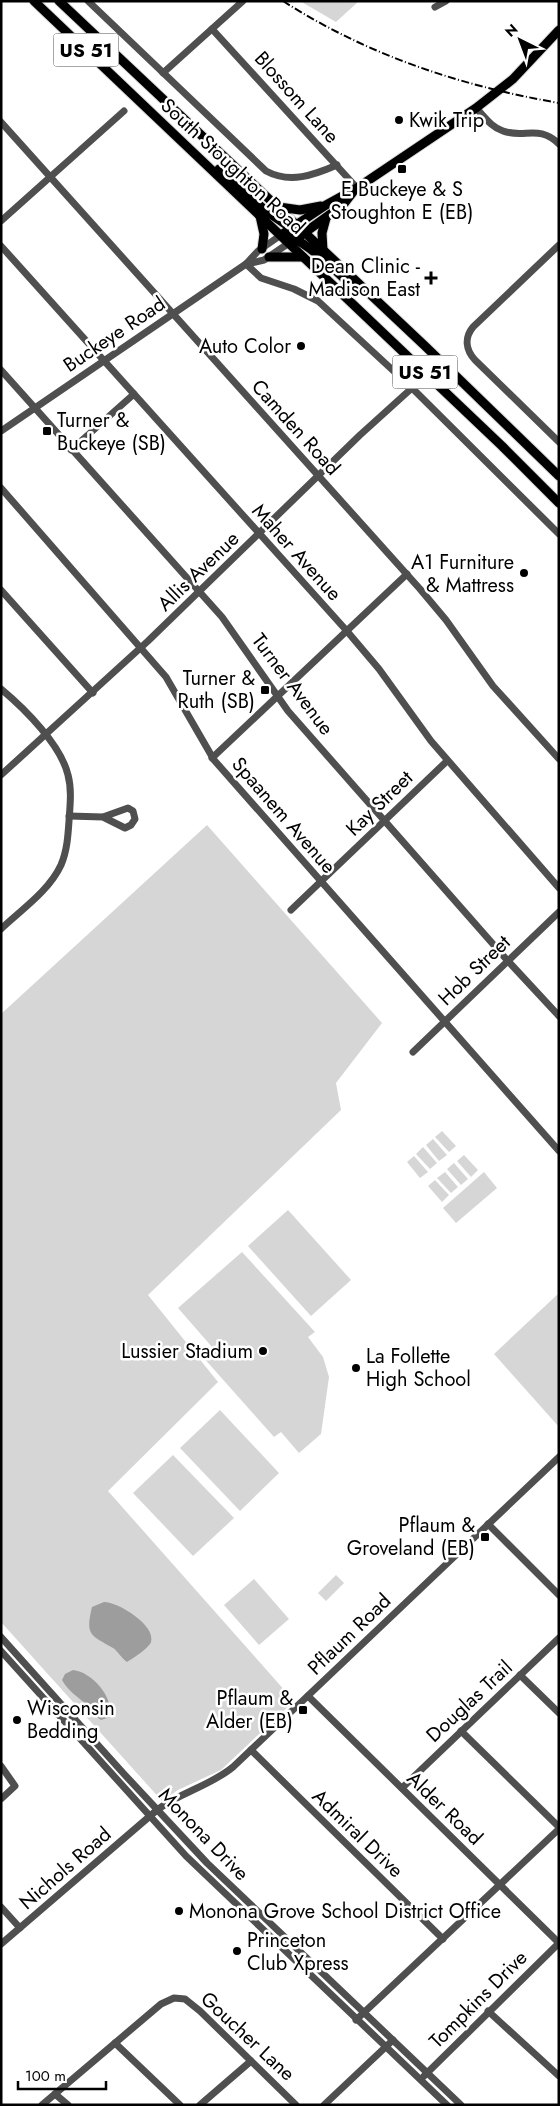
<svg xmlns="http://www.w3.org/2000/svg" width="560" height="2106" viewBox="0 0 560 2106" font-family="Jost,sans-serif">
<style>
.green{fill:#d6d6d6}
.water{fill:#9d9d9d}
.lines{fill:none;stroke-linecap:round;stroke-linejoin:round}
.major-casing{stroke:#dbdbdb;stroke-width:11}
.minor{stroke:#4f4f4f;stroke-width:7}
.major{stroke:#000;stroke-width:9}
.rail{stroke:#000;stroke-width:2;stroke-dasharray:8 2.5 1 2.5;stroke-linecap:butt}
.poi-dot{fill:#000;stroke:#fff;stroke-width:2}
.labels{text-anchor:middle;stroke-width:5;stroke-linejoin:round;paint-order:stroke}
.shield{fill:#fff;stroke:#4c4c4c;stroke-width:1}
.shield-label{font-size:19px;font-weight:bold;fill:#000}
.street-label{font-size:20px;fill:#000;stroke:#fff}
.poi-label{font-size:20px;fill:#000;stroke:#fff;text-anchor:end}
</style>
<rect width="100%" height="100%" fill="#fff"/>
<!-- green -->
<g class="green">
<path d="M300 1H359L336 22Z"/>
<path d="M207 825 382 1023 336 1083 341 1110 148 1295 218 1382 108 1491 294 1701 221 1770 178 1790 162 1801 1 1622V1014Z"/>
<path d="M442 1131 456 1146 449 1152 435 1137Z"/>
<path d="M433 1139 447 1155 439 1161 426 1145Z"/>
<path d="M423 1147 437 1163 430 1169 416 1154Z"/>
<path d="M464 1155 478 1170 471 1177 457 1161Z"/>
<path d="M414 1156 428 1172 420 1178 407 1162Z"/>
<path d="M454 1163 468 1179 461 1185 447 1169Z"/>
<path d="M445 1172 458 1187 451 1193 437 1178Z"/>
<path d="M484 1172 497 1188 456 1223 443 1208Z"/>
<path d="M435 1180 449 1195 442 1202 428 1186Z"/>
<path d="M288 1210 351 1280 311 1316 248 1246Z"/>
<path d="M242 1252 315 1332 308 1337 323 1357 329 1377 321 1434 299 1453 281 1432 274 1437 202 1356 212 1347 178 1308Z"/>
<path d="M559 1293V1427L494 1354Z"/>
<path d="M220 1410 279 1473 240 1511 180 1448Z"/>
<path d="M173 1455 234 1518 193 1556 133 1493Z"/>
<path d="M336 1575 344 1583 326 1601 318 1593Z"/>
<path d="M254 1579 289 1619 259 1645 224 1605Z"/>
</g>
<!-- water -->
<g class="water">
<path d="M104 1602C118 1602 156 1625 151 1642 149 1648 132 1659 127 1662 121 1658 118 1651 113 1648 91 1635 85 1636 92 1607Z"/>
<path d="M73 1670C92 1672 114 1697 110 1717L101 1720C95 1716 92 1710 87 1705 77 1696 69 1692 62 1680L65 1674Z"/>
</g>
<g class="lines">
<defs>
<g id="major">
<path d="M34 1 502 446 559 503"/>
<path d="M59 1 425 346 559 476"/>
<path d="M219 169 266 211 294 230"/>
<path d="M279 207 300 210 321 206"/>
<path d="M260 216 264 234 262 249"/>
<path d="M281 235 326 205 357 188 476 108 513 79 559 30"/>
<path d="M281 235C303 237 330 266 346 280"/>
<path d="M300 236 343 205 353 192"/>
<path d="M323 250 322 233 326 218"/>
<path d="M269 257H303"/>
</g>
</defs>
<!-- major casing -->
<use href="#major" class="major-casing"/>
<!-- minor -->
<g class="minor">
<path d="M88 1 266 171C290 184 314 175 337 165"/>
<path d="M435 7 446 1"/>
<path d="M212 29 357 188"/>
<path d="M163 73 243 1"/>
<path d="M476 108C484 116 491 127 503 131 524 139 539 124 559 144"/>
<path d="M1 122 420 589 446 620 493 686 559 759"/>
<path d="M1 221 124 111"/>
<path d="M559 245 473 327C464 338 466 350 475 360L559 442"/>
<path d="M1 246 346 630 379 669 431 741 559 888"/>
<path d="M246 264 261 278 294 289 318 301 412 388 559 534"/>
<path d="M247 264 264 260 289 243"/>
<path d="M1 370 222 617 288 711 507 960 559 1016"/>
<path d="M1 431 246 264 258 251 281 235"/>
<path d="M71 450 134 394"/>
<path d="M1 488 166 677 214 760 559 1151"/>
<path d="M1 590 93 693"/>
<path d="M1 689C25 709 61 745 68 775 72 790 70 806 69 821 68 836 67 851 61 865 49 891 21 910 1 929"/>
<path d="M212 758 407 574"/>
<path d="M1 775 148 641 360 435 412 388"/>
<path d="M69 816 103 817 128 808 133 811 135 819 131 825 125 828 103 817"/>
<path d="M291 910 447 761"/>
<path d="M413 1052 559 912"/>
<path d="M488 1524 559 1595"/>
<path d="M1 1637 124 1774 207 1863 461 2105"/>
<path d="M1 1651 186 1856 447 2105"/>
<path d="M520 1675 559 1713"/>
<path d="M308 1696 559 1943"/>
<path d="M461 1731 559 1827"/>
<path d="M251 1750 443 1939"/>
<path d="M1 1766 15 1786 1 1799"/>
<path d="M402 1788 559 1638"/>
<path d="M1 1907 20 1928"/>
<path d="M1 1944 157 1810C181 1792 210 1786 233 1767L559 1457"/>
<path d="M488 2011 559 2076"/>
<path d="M356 2020 559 1829"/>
<path d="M115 2043 180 2105"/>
<path d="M424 2076 559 1943"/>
<path d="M55 2094 68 2105"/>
<path d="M42 2105 161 2004 174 1998 185 1999 200 2011 296 2105"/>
<path d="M200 2105 251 2061"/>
<path d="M324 2105 393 2040"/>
</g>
<!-- major -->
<use href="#major" class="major"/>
<!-- rail -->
<path class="rail" d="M283 1C367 55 461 86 559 103"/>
</g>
<!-- markers -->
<g class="poi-dot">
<circle cx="399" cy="120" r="5"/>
<rect x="397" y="164" width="10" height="10" rx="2.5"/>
<path d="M428.5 270.5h5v5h5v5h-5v5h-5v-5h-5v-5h5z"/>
<circle cx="301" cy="346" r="5"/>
<rect x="42" y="426" width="10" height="10" rx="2.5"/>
<circle cx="524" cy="573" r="5"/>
<rect x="260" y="685" width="10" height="10" rx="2.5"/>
<circle cx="263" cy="1351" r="5"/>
<circle cx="356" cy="1368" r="5"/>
<rect x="480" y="1532" width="10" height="10" rx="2.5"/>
<rect x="298" y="1705" width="10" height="10" rx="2.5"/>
<circle cx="17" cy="1720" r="5"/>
<circle cx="179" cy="1911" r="5"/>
<circle cx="237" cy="1951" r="5"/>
</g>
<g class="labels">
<!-- shield labels -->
<g class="shield">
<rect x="53.5" y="33.5" width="65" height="33" rx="4"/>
<rect x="392.5" y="355.5" width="65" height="33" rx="4"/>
</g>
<g class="shield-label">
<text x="86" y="57">US 51</text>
<text x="425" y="379">US 51</text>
</g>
<!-- street labels -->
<g class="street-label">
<text transform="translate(297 97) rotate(48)" y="7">Blossom Lane</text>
<text transform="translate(233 166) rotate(43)" y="7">South Stoughton Road</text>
<text transform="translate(114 334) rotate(-34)" y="7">Buckeye Road</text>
<text transform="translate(296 427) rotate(48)" y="7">Camden Road</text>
<text transform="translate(297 552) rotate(48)" y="7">Maher Avenue</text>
<text transform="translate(198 571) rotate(-44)" y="7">Allis Avenue</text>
<text transform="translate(293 684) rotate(53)" y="7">Turner Avenue</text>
<text transform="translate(379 803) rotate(-44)" y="7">Kay Street</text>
<text transform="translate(284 815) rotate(49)" y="7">Spaanem Avenue</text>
<text transform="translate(474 970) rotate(-44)" y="7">Hob Street</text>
<text transform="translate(349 1634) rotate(-44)" y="7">Pflaum Road</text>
<text transform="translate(469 1701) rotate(-43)" y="7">Douglas Trail</text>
<text transform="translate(445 1808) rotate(44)" y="7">Alder Road</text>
<text transform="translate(358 1833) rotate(44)" y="7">Admiral Drive</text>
<text transform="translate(204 1834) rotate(46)" y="7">Monona Drive</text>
<text transform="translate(65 1868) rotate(-41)" y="7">Nichols Road</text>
<text transform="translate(478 1999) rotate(-45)" y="7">Tompkins Drive</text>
<text transform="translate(248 2036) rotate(43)" y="7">Goucher Lane</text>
</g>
<!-- poi labels -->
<g class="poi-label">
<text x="409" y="127" text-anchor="start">Kwik Trip</text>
<text x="402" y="196" text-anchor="middle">E Buckeye &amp; S<tspan x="402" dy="23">Stoughton E (EB)</tspan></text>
<text x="420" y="273">Dean Clinic -<tspan x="420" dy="23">Madison East</tspan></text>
<text x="291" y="353">Auto Color</text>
<text x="57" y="427" text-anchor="start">Turner &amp;<tspan x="57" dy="23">Buckeye (SB)</tspan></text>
<text x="514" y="569">A1 Furniture<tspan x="514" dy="23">&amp; Mattress</tspan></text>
<text x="255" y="685">Turner &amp;<tspan x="255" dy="23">Ruth (SB)</tspan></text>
<text x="253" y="1358">Lussier Stadium</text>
<text x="366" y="1363" text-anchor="start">La Follette<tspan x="366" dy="23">High School</tspan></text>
<text x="475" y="1532">Pflaum &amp;<tspan x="475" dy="23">Groveland (EB)</tspan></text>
<text x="293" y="1705">Pflaum &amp;<tspan x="293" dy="23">Alder (EB)</tspan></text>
<text x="27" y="1715" text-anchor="start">Wisconsin<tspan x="27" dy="23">Bedding</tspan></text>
<text x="189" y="1918" text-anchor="start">Monona Grove School District Office</text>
<text x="247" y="1947" text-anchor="start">Princeton<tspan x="247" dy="23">Club Xpress</tspan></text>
</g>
</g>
<!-- border -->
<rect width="560" height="2106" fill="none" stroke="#000000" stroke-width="5"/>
<!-- north arrow -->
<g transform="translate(520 40) rotate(318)" stroke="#ffffff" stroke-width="4" paint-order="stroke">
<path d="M0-4L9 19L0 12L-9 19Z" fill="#000000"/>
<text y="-8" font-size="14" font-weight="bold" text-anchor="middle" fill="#000000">N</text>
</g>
<!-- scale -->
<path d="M18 2081v8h88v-8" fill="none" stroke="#000000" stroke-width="2.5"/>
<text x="25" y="2081" font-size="15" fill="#000000" stroke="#ffffff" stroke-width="4" paint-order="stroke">100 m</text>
</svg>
